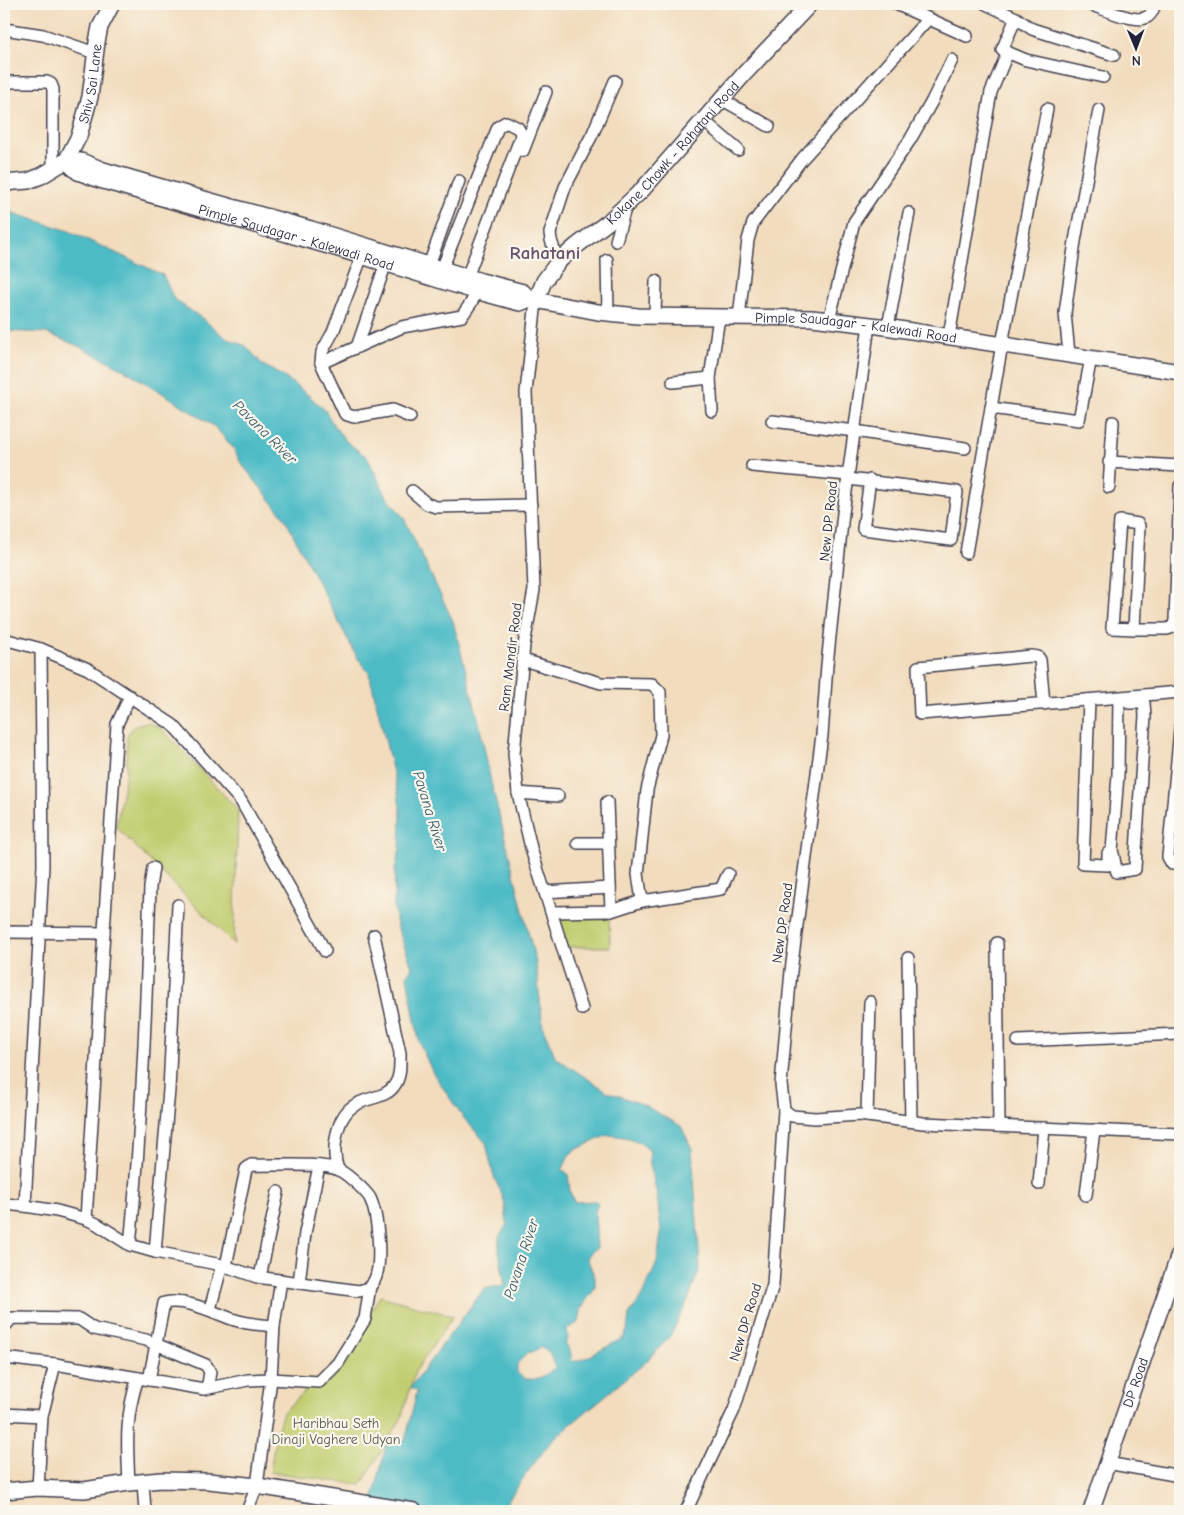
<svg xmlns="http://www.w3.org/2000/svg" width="1184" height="1515" viewBox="0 0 1184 1515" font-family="'Comic Neue',sans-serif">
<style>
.green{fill:#c1cd6f;stroke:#727855}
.water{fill:#4dbbc6;stroke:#386e80;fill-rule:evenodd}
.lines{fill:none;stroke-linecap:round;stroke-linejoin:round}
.street-casing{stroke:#413e4e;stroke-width:14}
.secondary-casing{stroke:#413e4e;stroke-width:18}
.primary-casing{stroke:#413e4e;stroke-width:20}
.street{stroke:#fff;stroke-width:11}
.secondary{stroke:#fff;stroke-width:15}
.primary{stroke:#fff;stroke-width:18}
.labels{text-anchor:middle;stroke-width:4.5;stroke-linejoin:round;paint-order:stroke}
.street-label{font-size:14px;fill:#22223b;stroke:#fbf7ec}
.park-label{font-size:14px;fill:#52554b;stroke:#fbf7ec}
.water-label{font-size:15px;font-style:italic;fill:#31586c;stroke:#fbf7ec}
.district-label{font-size:19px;font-weight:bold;fill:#68516f;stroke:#fbf7ec}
</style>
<rect width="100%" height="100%" fill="#fbf7ec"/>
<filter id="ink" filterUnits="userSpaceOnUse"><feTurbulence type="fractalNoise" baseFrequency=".02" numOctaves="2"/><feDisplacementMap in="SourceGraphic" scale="10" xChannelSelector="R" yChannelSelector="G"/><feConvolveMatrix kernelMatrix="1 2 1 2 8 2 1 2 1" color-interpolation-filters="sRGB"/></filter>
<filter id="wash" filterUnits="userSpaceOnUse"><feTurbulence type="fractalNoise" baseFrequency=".0096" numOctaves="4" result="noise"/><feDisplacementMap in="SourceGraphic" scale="20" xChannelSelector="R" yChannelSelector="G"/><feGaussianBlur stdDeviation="1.12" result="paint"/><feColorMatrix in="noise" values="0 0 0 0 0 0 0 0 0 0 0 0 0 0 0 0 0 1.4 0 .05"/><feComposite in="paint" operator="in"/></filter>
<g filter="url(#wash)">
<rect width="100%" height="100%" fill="#f2dcbd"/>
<!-- green -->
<g class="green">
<path d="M148 722 162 729 238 810 234 944 116 827 126 772 127 735 135 725Z"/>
<path d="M609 913 610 947H564L553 914Z"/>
<path d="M380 1296 453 1316 415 1372 401 1419 361 1485 270 1472 276 1434 283 1412 340 1358Z"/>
</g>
<!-- water -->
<path class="water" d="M4 210 69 231 163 275 174 299 203 319 226 338 246 346 263 365 284 377 307 394 325 410 334 426 347 442 367 457 387 497 404 518 453 621 479 722 491 782 536 963 543 1028 556 1058 608 1092 642 1104 681 1126 692 1149 700 1268 688 1300 671 1335 646 1362 553 1439 526 1474 501 1511H370L388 1438 405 1441 417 1391 410 1388 484 1289 505 1285 499 1251V1237L507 1224 504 1200 493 1174 486 1143 462 1116 433 1073 419 1042 407 976 412 967 397 926 394 907 395 870 400 848 401 815 398 793 369 673 357 657 284 517 241 463 234 449 215 427 164 394 118 366 76 345 46 333 4 331ZM608 1135C626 1137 637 1138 650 1151L649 1159 657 1195 661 1232 657 1263 641 1298 629 1315 627 1331 623 1338 586 1358 572 1362 570 1350 565 1344 568 1339 567 1329 579 1322 582 1307 595 1288V1278L587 1258 591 1252 597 1248 595 1212 598 1203 595 1201 574 1202 570 1191 568 1174 562 1171 569 1155 575 1150ZM541 1347C550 1350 553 1358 555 1367 550 1373 537 1381 528 1379 524 1379 520 1375 517 1372V1364L529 1352H532Z"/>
</g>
<g filter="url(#ink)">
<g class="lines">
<defs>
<g id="street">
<path d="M896 4 967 36"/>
<path d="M986 4 1016 18 1032 29 1114 55"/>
<path d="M1089 4C1101 8 1136 24 1147 17 1151 15 1154 8 1155 4"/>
<path d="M1016 18 1002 50 1026 60 1103 77"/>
<path d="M4 29 43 35 95 53"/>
<path d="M4 82H47L51 84 53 89V169"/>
<path d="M721 99 769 126"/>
<path d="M703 120 738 150"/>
<path d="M523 151 546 92"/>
<path d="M616 241 626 205"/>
<path d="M607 260 608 313"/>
<path d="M558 262 551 240 550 233 565 187 593 133 615 81"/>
<path d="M429 265 459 181"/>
<path d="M442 269 498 127 506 122 518 128 521 133 520 139 467 277"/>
<path d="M536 301 526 392 534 590 524 645 514 754 518 793 532 852 582 1009"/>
<path d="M655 317 656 281"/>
<path d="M739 317 748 240 753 223 802 159 928 19"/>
<path d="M829 320 854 222 910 140 932 101 952 60"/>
<path d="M888 327 909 213"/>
<path d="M949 336 991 92 1008 52"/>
<path d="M357 347 386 263"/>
<path d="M1069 354 1065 313 1075 241 1099 110"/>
<path d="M321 363 322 352 333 332 362 256"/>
<path d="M673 382 710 378"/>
<path d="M991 408 1079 420 1091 358"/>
<path d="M712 411 710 378 719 317"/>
<path d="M410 417 393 410 354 417 345 414 321 363 402 327 462 316 471 303 480 285"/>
<path d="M772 421 855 431 965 448"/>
<path d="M1109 462 1180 466"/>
<path d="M752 466 848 475"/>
<path d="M848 479 957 492 951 540 863 529 870 480"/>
<path d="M1109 487 1113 422"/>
<path d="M412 491 427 504 436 507 531 505"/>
<path d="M966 553 1002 344 1047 109"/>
<path d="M1134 629 1112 628 1120 521 1138 524 1139 526 1134 629H1167L1173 627 1175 621 1180 486"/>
<path d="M4 639 41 649 88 669 173 725 241 801 325 951"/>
<path d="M523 660 601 683 652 684 660 692 661 735 647 790 638 874 642 901"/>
<path d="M1119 698 1118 775 1112 851C1115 858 1114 865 1117 872L1135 869 1136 851 1145 716 1144 703H1129"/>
<path d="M1089 700 1083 864 1108 865V853"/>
<path d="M1044 704 1040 660 1038 657 1031 656 918 667 920 714 1180 692"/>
<path d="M1180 729 1168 857 1172 864H1180"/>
<path d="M518 793 558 796"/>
<path d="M607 802 611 911"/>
<path d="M578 843H608"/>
<path d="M545 892 610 888"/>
<path d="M551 912 611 911 642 901 721 889 728 874"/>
<path d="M4 932 104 933"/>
<path d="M997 943 999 1126"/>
<path d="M908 958 911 1121"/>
<path d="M1018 1041 1180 1034"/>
<path d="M784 1110 792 1116 815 1118 859 1115 923 1123 1180 1134"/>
<path d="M867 1116 870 1002"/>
<path d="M338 1170C331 1150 336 1114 357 1104 369 1097 386 1098 394 1086 401 1077 400 1064 400 1053L374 935"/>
<path d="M1039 1184 1044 1128"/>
<path d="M1086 1195 1094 1130"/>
<path d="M4 1204 25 1206 57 1211 86 1219 97 1224 130 1245 155 1252 222 1265 257 1277 359 1291C365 1290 371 1287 374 1281 383 1265 378 1215 370 1198 365 1190 348 1175 339 1170 323 1162 272 1166 251 1165L246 1169 226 1266"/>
<path d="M25 1206 43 865 41 649"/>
<path d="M86 1219 117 724 130 696"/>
<path d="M130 1245C142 1126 146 1006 150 887L153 868"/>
<path d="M155 1252 169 1090 178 905"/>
<path d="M260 1277 278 1192"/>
<path d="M299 1283 305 1233 319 1166"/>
<path d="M210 1309 222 1265"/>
<path d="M4 1327 12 1318 79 1319 94 1329 146 1340 206 1365 210 1372 208 1384 204 1389"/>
<path d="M4 1358 55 1364 204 1389 248 1380 271 1379 319 1382 338 1363 365 1319 370 1286"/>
<path d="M149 1380 164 1303C187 1298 214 1313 235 1320 247 1324 262 1325 274 1326"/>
<path d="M4 1414 42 1416"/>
<path d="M1107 1463 1180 1476"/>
<path d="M143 1482 145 1511"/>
<path d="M129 1483C127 1444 125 1416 138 1378"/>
<path d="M38 1488 42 1416 55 1364"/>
<path d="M247 1511 257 1486 271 1379 274 1326 281 1280"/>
<path d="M686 1511 734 1410 773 1285 784 1110 781 1084 791 971 822 735 827 665 843 513 869 325"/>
</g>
<g id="secondary">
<path id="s1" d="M66 161 78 172 100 180 339 249 468 289 520 303 530 299 598 312 638 316 812 318 879 326 1180 372"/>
<path id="s2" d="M66 161 79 136 90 97 97 42 100 27 112 4"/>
<path d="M4 183 28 181 41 176 66 161H81L103 170 168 189 311 229 481 281 523 292 530 299"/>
<path id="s3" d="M536 301 544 281 558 262 575 247 608 222 642 190 745 73 810 4"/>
<path d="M4 1491 38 1488 84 1490 129 1483 161 1480 208 1481 257 1486 414 1511"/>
<path id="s4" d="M1091 1511 1180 1252"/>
</g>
<path id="primary" d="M265 228 268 218"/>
</defs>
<!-- street casing -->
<use href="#street" class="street-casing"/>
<!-- secondary casing -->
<use href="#secondary" class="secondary-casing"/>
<!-- primary casing -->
<use href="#primary" class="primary-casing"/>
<!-- street -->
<use href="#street" class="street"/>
<!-- secondary -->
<use href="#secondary" class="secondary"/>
<!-- primary -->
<use href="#primary" class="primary"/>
</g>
</g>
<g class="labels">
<!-- street labels -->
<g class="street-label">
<text dy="5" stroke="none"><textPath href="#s2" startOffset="82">Shiv Sai Lane</textPath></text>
<text dy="5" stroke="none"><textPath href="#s3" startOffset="204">Kokane Chowk - Rahatani Road</textPath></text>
<text dy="5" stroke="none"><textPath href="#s1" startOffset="244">Pimple Saudagar - Kalewadi Road</textPath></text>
<text dy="5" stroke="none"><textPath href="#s1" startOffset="816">Pimple Saudagar - Kalewadi Road</textPath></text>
<text transform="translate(828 521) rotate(-84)" y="5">New DP Road</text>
<text transform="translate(510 657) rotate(-83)" y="5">Ram Mandir Road</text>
<text transform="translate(782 923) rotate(-82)" y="5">New DP Road</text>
<text transform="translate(745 1322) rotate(-73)" y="5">New DP Road</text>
<text dy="5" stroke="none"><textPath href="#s4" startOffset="136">DP Road</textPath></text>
</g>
<!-- park labels -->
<g class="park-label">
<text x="336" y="1428">Haribhau Seth<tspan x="336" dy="16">Dinaji Vaghere Udyan</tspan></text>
</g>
<!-- water labels -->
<g class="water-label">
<text transform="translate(265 432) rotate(45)" y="5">Pavana River</text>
<text transform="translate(430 811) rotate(73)" y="5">Pavana River</text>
<text transform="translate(521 1259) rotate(-72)" y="5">Pavana River</text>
</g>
<!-- district labels -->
<g class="district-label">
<text x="545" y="259">Rahatani</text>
</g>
</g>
<!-- margin -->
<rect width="1184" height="1515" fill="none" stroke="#fbf7ec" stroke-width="20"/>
<!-- north arrow -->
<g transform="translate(1136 48) rotate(179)" stroke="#fbf7ec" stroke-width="4" paint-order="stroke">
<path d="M0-4L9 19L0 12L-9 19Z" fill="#22223b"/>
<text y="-8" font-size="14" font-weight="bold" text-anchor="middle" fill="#22223b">N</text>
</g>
</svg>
